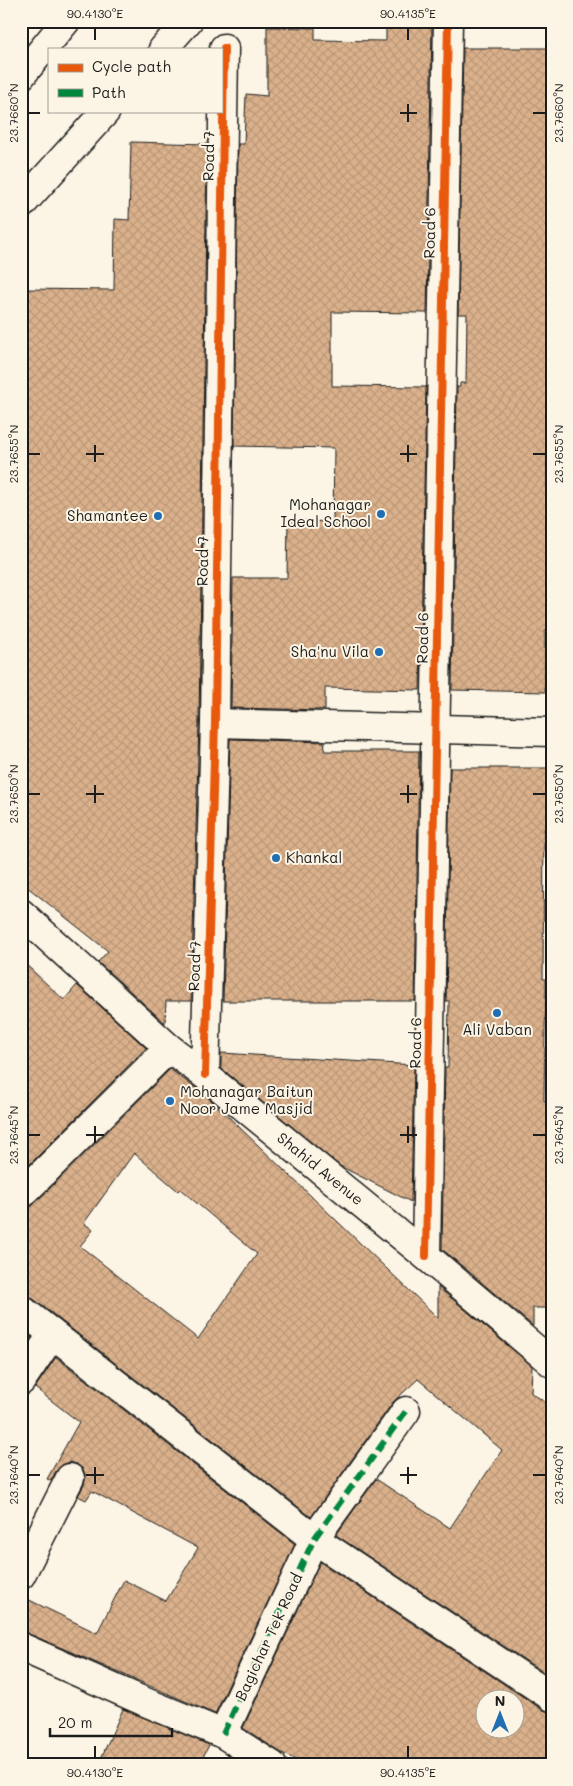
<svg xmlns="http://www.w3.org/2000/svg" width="573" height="1786" viewBox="0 0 573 1786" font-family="Mali,sans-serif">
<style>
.building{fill:url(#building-cross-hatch);stroke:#1c1c1c;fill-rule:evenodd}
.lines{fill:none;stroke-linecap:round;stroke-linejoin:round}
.street-casing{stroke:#1c1c1c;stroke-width:31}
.secondary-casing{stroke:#1c1c1c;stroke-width:31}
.street{stroke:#fcf5e5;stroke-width:28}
.secondary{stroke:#fcf5e5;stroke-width:28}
.quiet{stroke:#00873e;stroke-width:6;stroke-dasharray:12 6;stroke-linecap:butt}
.cycleway-casing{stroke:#fcf5e5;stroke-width:11}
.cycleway{stroke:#e8590c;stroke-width:8}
.ticks{fill:none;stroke:#1c1c1c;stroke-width:2}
.poi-dot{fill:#1f6fb2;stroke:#fcf5e5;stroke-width:2}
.labels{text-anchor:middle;stroke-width:4;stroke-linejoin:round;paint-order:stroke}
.street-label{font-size:15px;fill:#1c1c1c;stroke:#fcf5e5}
.poi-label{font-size:15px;fill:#1c1c1c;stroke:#fcf5e5;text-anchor:end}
.neatline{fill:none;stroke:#1c1c1c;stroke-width:2}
.ticks-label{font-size:12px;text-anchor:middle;fill:#1c1c1c}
</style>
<defs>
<pattern id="building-cross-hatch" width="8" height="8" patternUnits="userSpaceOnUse" patternTransform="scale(1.25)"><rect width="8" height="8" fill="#dbb18c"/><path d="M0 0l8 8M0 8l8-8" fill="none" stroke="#bb9878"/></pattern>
</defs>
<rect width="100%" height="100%" fill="#fcf5e5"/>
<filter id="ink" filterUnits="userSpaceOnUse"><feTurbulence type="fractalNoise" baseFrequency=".02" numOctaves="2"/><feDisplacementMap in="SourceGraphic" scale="10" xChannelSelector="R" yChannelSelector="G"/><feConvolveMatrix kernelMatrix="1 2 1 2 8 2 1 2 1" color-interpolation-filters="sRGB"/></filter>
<g filter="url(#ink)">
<!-- building -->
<g class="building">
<path d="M386 21H432L427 313 332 312V386L426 387 420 690 325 688V710L231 708 233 578H287L288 520 333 522 334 448 234 446 238 144H244L246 94 267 96V27L315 28V40L386 41Z"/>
<path d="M463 48H552L551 437H547V569H549V631H545V692L452 690 457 387H460V383H466L467 314H458Z"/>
<path d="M131 142 207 144 199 723 191 1001H166L165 1023 98 962 108 951 21 882V289L114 290 115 219 129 220Z"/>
<path d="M230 739 325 742 324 751H419L415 1001H223Z"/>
<path d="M450 768H551L552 829H544L543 979H546L544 1101H552V1308H533V1326L442 1249 445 1067H448L449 1001H446Z"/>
<path d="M21 960 64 1000 77 985 146 1048 21 1173Z"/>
<path d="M221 1053 414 1065 411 1202 340 1166 221 1068Z"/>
<path d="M170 1069 211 1100 438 1318V1287L532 1366 531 1393 552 1406V1678L336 1535 376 1479 450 1528 502 1450 418 1379 393 1402 311 1517 31 1297 21 1294V1210H25L32 1206ZM134 1153 178 1191 180 1189 257 1254 198 1339 80 1246 93 1230 84 1223Z"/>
<path d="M21 1329 32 1337 21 1353Z"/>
<path d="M56 1357 295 1544 215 1714 27 1633 21 1632V1596L97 1633 124 1580 166 1601 198 1548 92 1491 86 1500 78 1496 84 1485 86 1477 83 1469 77 1464 69 1462 62 1465 56 1471 51 1481 47 1479 79 1422 35 1388Z"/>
<path d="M320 1562 543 1710 552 1713V1765H306L280 1752 243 1728ZM486 1698H516V1728H486Z"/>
<path d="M123 1709 209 1745 199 1765H98Z"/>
</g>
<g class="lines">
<defs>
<g id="street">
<path d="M215 723 552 732"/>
<path d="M205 1075 215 723 224 48"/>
<path d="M21 1195 169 1048"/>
<path d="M426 1256 448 21"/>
<path d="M21 1309 314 1539 552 1697"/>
<path d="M21 1381 52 1335"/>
<path d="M21 1575 70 1478"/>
<path d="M21 1647 143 1701 223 1734 272 1765"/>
<path d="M223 1734 314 1539 406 1411"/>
</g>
<g id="secondary">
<path d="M163 49 188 21"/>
<path d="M21 76 66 21"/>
<path d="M21 205 106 111"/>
<path d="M21 913 169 1048 205 1075 426 1256 552 1363"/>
</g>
</defs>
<!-- street casing -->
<use href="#street" class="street-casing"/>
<!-- secondary casing -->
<use href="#secondary" class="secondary-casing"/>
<!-- street -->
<use href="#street" class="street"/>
<!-- secondary -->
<use href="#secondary" class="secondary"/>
<!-- quiet -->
<path class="quiet" d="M223 1734 314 1539 406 1411"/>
<defs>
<g id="cycleway">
<path d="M205 1075 215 723 224 48"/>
<path d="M426 1256 448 21"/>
</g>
</defs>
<!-- cycleway casing -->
<use href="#cycleway" class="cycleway-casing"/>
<!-- cycleway -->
<use href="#cycleway" class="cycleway"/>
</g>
</g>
<!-- ticks -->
<path class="ticks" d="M95 28V40M408 28V40M408 104V122M28 113H40M400 113H417M533 113H546M95 445V462M408 445V462M28 454H40M86 454H104M400 454H417M533 454H546M95 785V803M408 785V803M28 794H40M86 794H104M400 794H417M533 794H546M95 1126V1143M408 1126V1143M28 1135H40M86 1135H104M400 1135H417M533 1135H546M95 1467V1484M408 1467V1484M28 1475H40M86 1475H104M400 1475H417M533 1475H546M95 1746V1758M408 1746V1758"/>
<!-- markers -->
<g class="poi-dot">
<circle cx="381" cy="514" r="5"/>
<circle cx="158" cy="516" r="5"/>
<circle cx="379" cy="652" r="5"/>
<circle cx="276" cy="858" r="5"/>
<circle cx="497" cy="1013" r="5"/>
<circle cx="170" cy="1101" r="5"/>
</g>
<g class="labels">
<!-- street labels -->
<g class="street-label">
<text transform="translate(209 156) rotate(-89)" y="5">Road 7</text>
<text transform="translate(430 233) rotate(-89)" y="5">Road 6</text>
<text transform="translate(203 561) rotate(-89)" y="5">Road 7</text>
<text transform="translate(423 638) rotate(-89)" y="5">Road 6</text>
<text transform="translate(195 966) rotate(-88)" y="5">Road 7</text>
<text transform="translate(416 1043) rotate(-89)" y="5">Road 6</text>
<text transform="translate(320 1169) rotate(39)" y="5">Shahid Avenue</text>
<text transform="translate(269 1637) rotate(-65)" y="5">Bagichar Tek Road</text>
</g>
<!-- poi labels -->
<g class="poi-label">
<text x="371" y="510">Mohanagar<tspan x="371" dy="17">Ideal School</tspan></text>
<text x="148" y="521">Shamantee</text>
<text x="369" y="657">Sha'nu Vila</text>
<text x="286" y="863" text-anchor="start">Khankal</text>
<text x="497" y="1035" text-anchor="middle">Ali Vaban</text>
<text x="180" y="1097" text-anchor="start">Mohanagar Baitun<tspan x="180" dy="17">Noor Jame Masjid</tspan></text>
</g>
</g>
<!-- margin -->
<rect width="573" height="1786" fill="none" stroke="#fcf5e5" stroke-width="55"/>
<!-- legend -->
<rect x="48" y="48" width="175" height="65" fill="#fcf5e5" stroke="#a29e95"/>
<rect x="58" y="64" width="25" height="8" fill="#e8590c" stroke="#a29e95"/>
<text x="92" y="72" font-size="15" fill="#1c1c1c">Cycle path</text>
<rect x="58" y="89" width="25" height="8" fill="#00873e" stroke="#a29e95"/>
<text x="92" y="98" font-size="15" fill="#1c1c1c">Path</text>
<!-- north arrow -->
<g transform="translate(500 1714)"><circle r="24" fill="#fcf5e5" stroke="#a29e95"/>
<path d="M0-4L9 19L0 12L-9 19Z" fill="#1f6fb2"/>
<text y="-8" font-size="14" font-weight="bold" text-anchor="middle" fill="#1c1c1c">N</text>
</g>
<!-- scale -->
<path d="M50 1728v8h122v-8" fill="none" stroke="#1c1c1c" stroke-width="2.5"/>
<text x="58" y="1728" font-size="15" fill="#1c1c1c" stroke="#fcf5e5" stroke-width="4" paint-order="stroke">20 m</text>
<rect x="28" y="28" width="518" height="1730" class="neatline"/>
<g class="ticks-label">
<text x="95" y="18">90.4130°E</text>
<text x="408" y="18">90.4135°E</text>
<text transform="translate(14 113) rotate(-90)" y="4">23.7660°N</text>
<text transform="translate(559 113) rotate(-90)" y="4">23.7660°N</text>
<text transform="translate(14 454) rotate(-90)" y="4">23.7655°N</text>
<text transform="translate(559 454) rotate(-90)" y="4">23.7655°N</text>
<text transform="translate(14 794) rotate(-90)" y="4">23.7650°N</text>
<text transform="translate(559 794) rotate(-90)" y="4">23.7650°N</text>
<text transform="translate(14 1135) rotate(-90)" y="4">23.7645°N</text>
<text transform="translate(559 1135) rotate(-90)" y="4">23.7645°N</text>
<text transform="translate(14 1475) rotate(-90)" y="4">23.7640°N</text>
<text transform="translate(559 1475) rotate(-90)" y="4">23.7640°N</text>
<text x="95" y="1777">90.4130°E</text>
<text x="408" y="1777">90.4135°E</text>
</g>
</svg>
